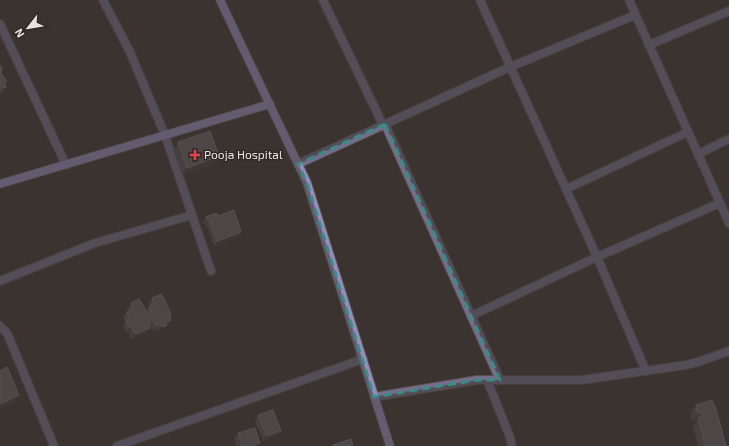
<svg xmlns="http://www.w3.org/2000/svg" width="729" height="446" viewBox="0 0 729 446" font-family="'Exo 2',sans-serif">
<style>
.lines{fill:none;stroke-linecap:round;stroke-linejoin:round}
.street-casing{stroke:#564f4c;stroke-width:10}
.secondary-casing{stroke:#564f4c;stroke-width:10}
.street{stroke:#726e8b;stroke-width:8}
.secondary{stroke:#948dbc;stroke-width:8}
.wall{fill:#534e54}
.shaded-wall{fill:#423d3f}
.building{fill:#635e63;stroke:#787377}
.marked{fill:none;stroke:#3a8c85;stroke-width:3;stroke-dasharray:8 5;stroke-linejoin:round}
.health-dot{fill:#e0444e;stroke:#2f2925;stroke-width:1.5}
.labels{text-anchor:middle;stroke-width:3;stroke-linejoin:round;paint-order:stroke}
.poi-label{font-size:12px;fill:#e8e4e2;stroke:#2f2925;text-anchor:start}
</style>
<rect width="100%" height="100%" fill="#3a332f"/>
<g class="lines">
<defs>
<g id="street">
<path d="M103 0 129 50 165 135 211 271"/>
<path d="M323 0 383 125"/>
<path d="M480 0 597 257 646 371"/>
<path d="M629 0 729 223"/>
<path d="M0 24 66 165"/>
<path d="M649 45 729 11"/>
<path d="M385 124 500 380"/>
<path d="M698 154 729 139"/>
<path d="M298 164 510 67 635 15"/>
<path d="M566 189 688 132"/>
<path d="M0 281 95 243 192 215"/>
<path d="M471 316 597 257 720 203"/>
<path d="M0 326 7 333 54 446"/>
<path d="M487 380 510 437 512 446"/>
<path d="M374 397 477 380H582L686 365 698 362 729 351"/>
<path d="M117 446 363 359"/>
</g>
<g id="secondary">
<path d="M220 0 307 183 390 446"/>
<path d="M0 184 270 104"/>
</g>
</defs>
<!-- street casing -->
<use href="#street" class="street-casing"/>
<!-- secondary casing -->
<use href="#secondary" class="secondary-casing"/>
<!-- street -->
<use href="#street" class="street"/>
<!-- secondary -->
<use href="#secondary" class="secondary"/>
</g>
<!-- wall -->
<g class="wall">
<path d="M0 65 1 73 4 84 6 87 0 95Z"/>
<path d="M178 142 214 164 182 175 173 150Z"/>
<path d="M218 216 241 232 238 237 214 246 206 224 204 225 203 222 206 217Z"/>
<path d="M152 298 171 320 163 330 161 331 157 332 156 329 153 331 150 324 149 325 146 333 131 339 129 332 126 333 123 325 125 322 123 317 127 312H128L127 309 131 303 145 311 150 305 149 303Z"/>
<path d="M696 405 726 446H698L693 426 697 421 696 419 693 421 691 417 692 415 691 412Z"/>
<path d="M258 415 277 436 263 441 255 421Z"/>
<path d="M238 433 260 443 258 446H236L234 438Z"/>
</g>
<!-- shaded-wall -->
<g class="shaded-wall">
<path d="M6 87 1 94 0 95V94L4 88Z"/>
<path d="M219 156 214 164 182 175 187 168Z"/>
<path d="M209 219 206 224 204 225 208 220Z"/>
<path d="M241 232 238 237 214 246 217 241Z"/>
<path d="M171 320 163 330 157 332 161 326 165 323Z"/>
<path d="M160 324 156 329 153 331 156 326Z"/>
<path d="M132 326 129 332 126 333 129 328Z"/>
<path d="M150 328 146 333 131 339 135 334Z"/>
<path d="M19 395 14 403 0 410V404Z"/>
<path d="M701 412 696 419 693 421 698 413Z"/>
<path d="M281 431 277 436 263 441 267 436Z"/>
<path d="M260 443 258 446H250Z"/>
</g>
<!-- building -->
<g class="building">
<path d="M0 65 2 67 1 73 7 81 4 83 6 87 4 88 2 86 0 87Z"/>
<path d="M210 131 219 156 187 168 178 142Z"/>
<path d="M234 210 241 232 217 241 209 219 208 220 206 217 216 213 218 216Z"/>
<path d="M162 294 170 312 171 320 165 323 167 325 165 326H161L160 324 156 326 153 319 151 320 149 313 151 312 149 306 154 303 152 298Z"/>
<path d="M139 299 143 305 150 322 149 325 150 328 135 334 132 326 129 328 126 320 129 318 127 312 133 310 131 303Z"/>
<path d="M7 367 19 395 0 404V371Z"/>
<path d="M712 400 716 409 726 446H706L698 419 703 416 701 412 698 413 696 409 698 408 696 405Z"/>
<path d="M273 410 281 431 267 436 258 415Z"/>
<path d="M255 428 260 443 250 446H242L238 433Z"/>
<path d="M351 439 353 446H333V445Z"/>
</g>
<!-- marked area -->
<path d="M0 0H729V446H0ZM385 124 500 380H477L374 397 307 183 298 164Z" fill="#3a332f" fill-opacity=".55" fill-rule="evenodd"/>
<path class="marked" d="M385 124 500 380H477L374 397 307 183 298 164Z"/>
<!-- markers -->
<path class="health-dot" d="M193 149h4v4h4v4h-4v4h-4v-4h-4v-4h4z"/>
<g class="labels">
<!-- poi labels -->
<g class="poi-label">
<text x="204" y="159">Pooja Hospital</text>
</g>
</g>
<!-- north arrow -->
<g transform="translate(28 28) rotate(239)" stroke="#2f2925" stroke-width="3" paint-order="stroke">
<path d="M0-3L7 15L0 10L-7 15Z" fill="#e8e4e2"/>
<text y="-6" font-size="11" font-weight="bold" text-anchor="middle" fill="#e8e4e2">N</text>
</g>
</svg>
